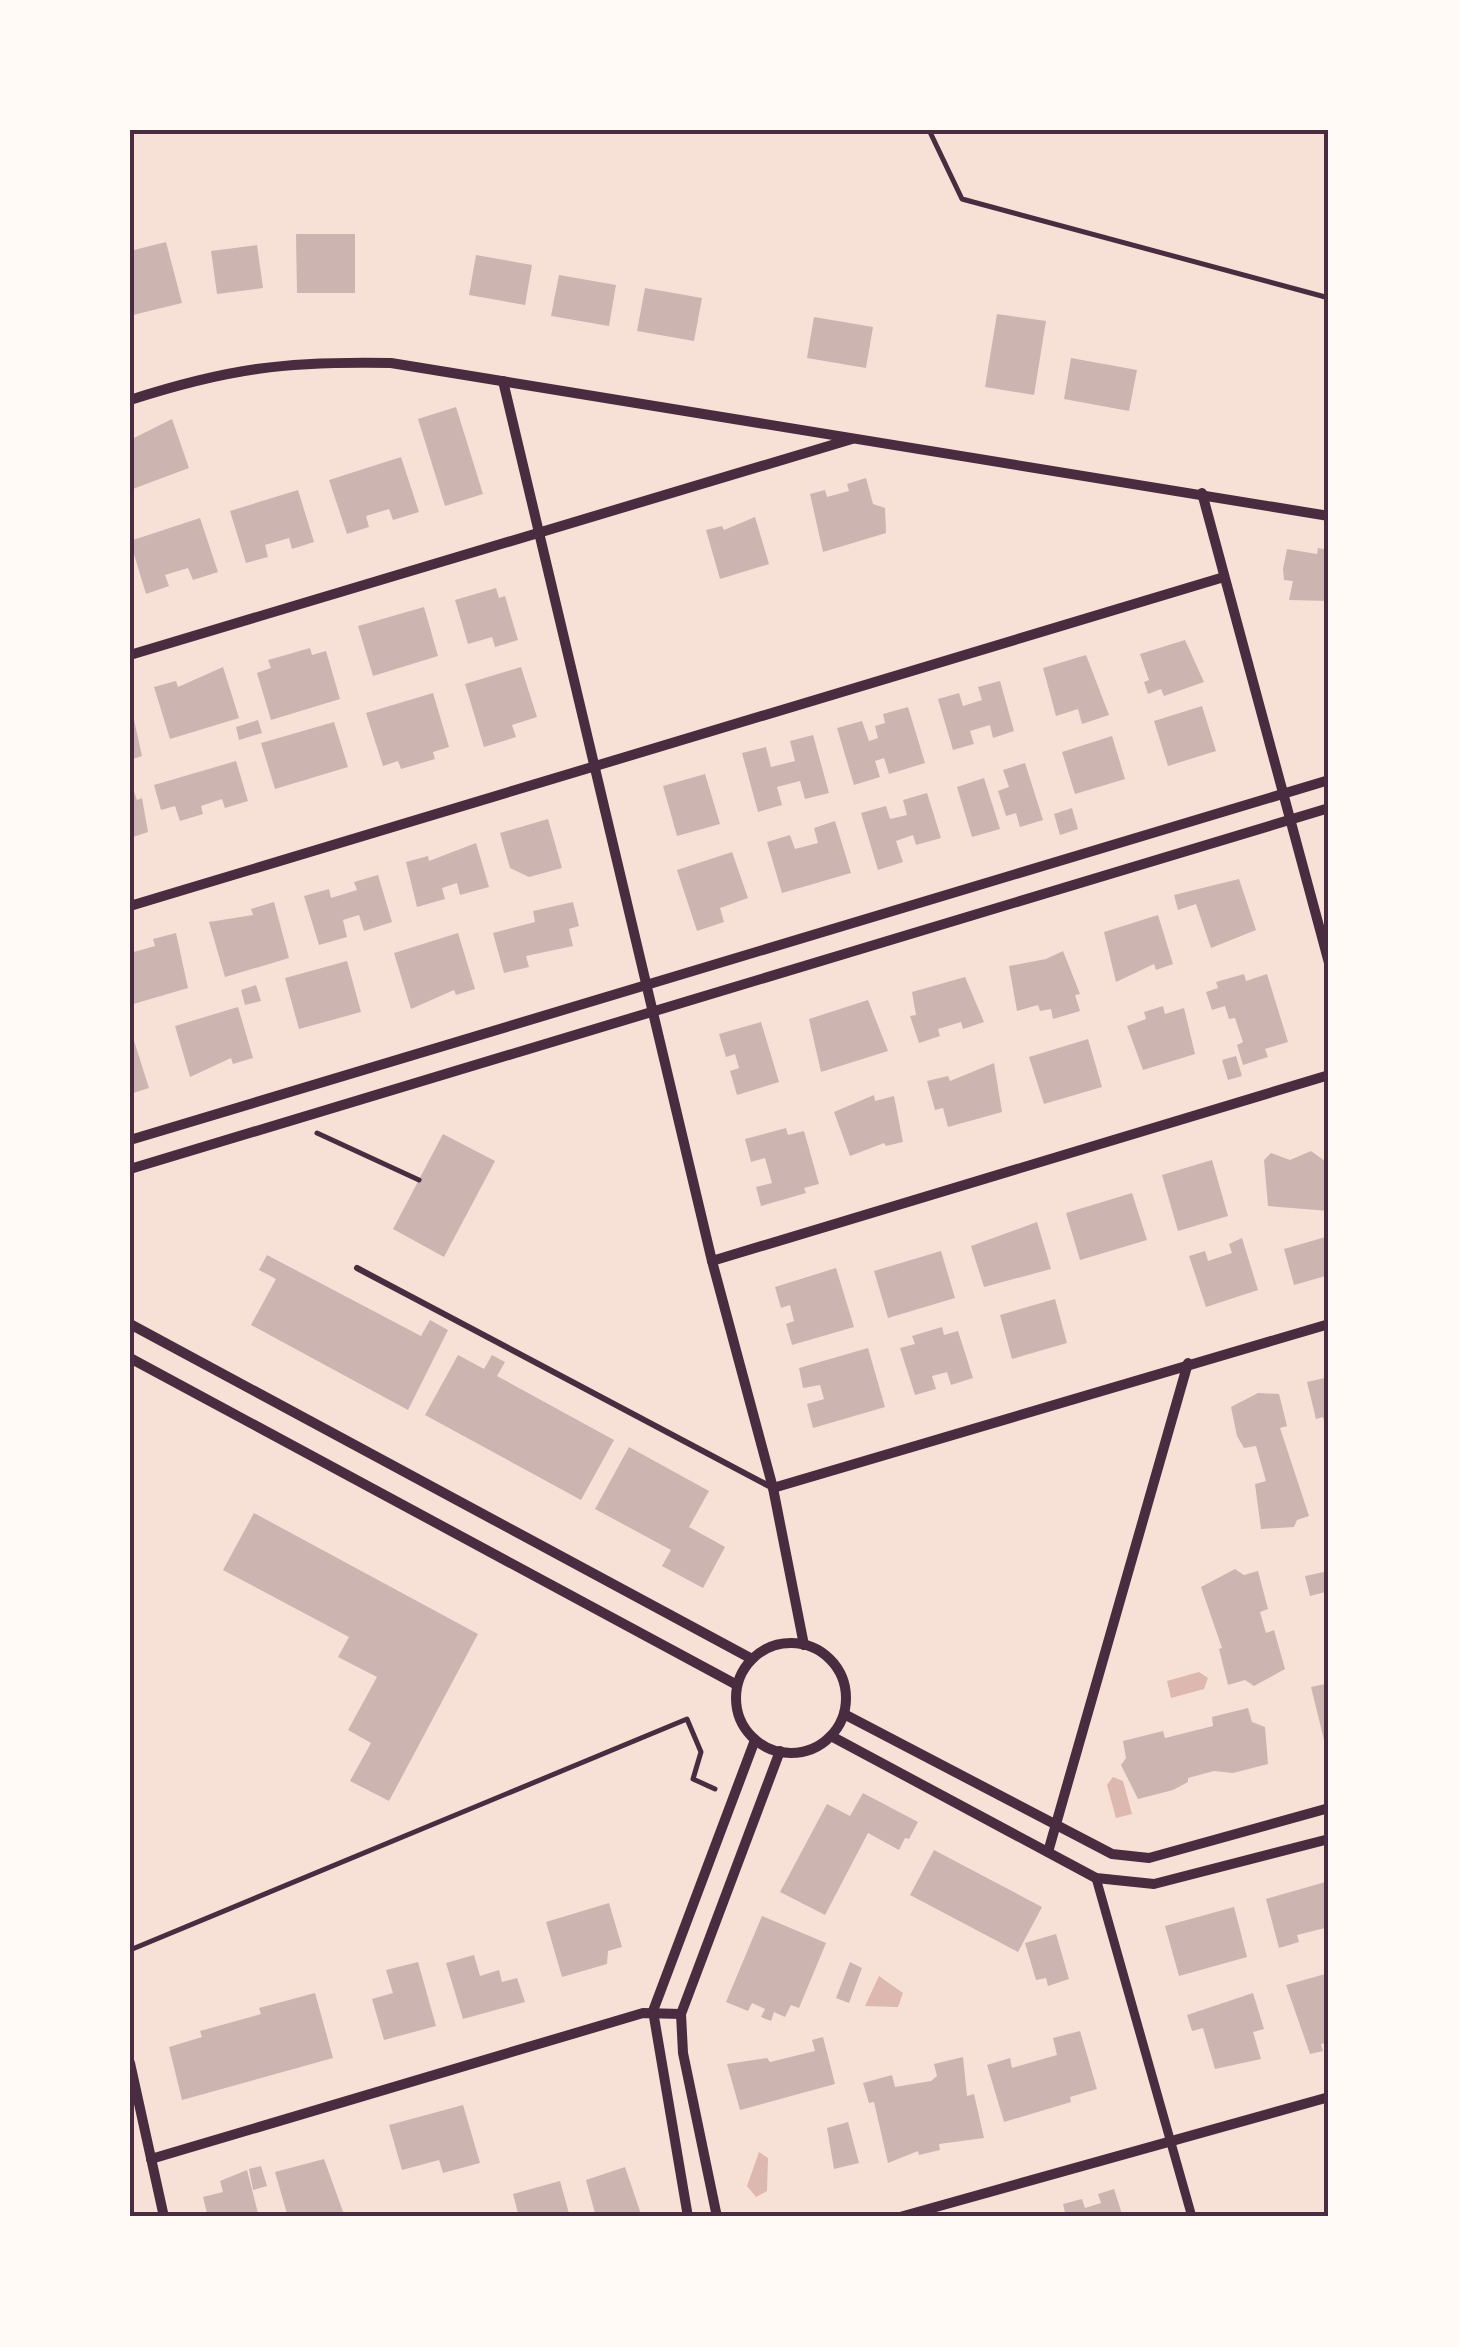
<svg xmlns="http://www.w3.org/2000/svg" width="1459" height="2347" viewBox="0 0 1459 2347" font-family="'Titillium Web',sans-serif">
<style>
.water{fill:#dcb8b0}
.building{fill:#ccb4b1}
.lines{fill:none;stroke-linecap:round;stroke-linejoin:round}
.path{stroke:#4a2c40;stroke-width:5}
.service{stroke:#4a2c40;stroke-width:6}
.pedestrian{stroke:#4a2c40;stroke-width:9}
.minor{stroke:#4a2c40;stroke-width:10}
.neatline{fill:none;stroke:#4a2c40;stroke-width:4}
</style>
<rect width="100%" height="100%" fill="#f7e1d7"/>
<!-- water -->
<g class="water">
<path d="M1199 1672 1208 1678 1204 1689 1171 1698 1167 1681Z"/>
<path d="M1113 1777 1123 1781 1132 1814 1116 1818 1107 1785Z"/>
<path d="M879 1976 903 1993 898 2007 865 2006Z"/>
<path d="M759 2152 768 2158 767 2191 756 2197 747 2186Z"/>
</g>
<!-- building -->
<g class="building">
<path d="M296 234H355V293H297Z"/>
<path d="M166 242 182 303 133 315 130 251Z"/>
<path d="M257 245 263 288 217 294 211 251Z"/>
<path d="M476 255 532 265 525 305 469 295Z"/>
<path d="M559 275 616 285 609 326 551 316Z"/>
<path d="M645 288 702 298 694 341 637 331Z"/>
<path d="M997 314 1046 321 1034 395 985 387Z"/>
<path d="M814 317 873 327 866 368 807 358Z"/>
<path d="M1071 358 1137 370 1129 411 1064 399Z"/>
<path d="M456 407 483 494 445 506 418 419Z"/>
<path d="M172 419 189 468 130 490V440Z"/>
<path d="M401 457 419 512 393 520 389 509 366 516 369 527 347 534 329 480Z"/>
<path d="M866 478 873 504 885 508 886 533 823 552 810 494 825 490 827 497 849 491 847 484Z"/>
<path d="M298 490 314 542 292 549 289 538 265 545 268 557 246 563 230 511Z"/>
<path d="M755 517 769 564 720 579 706 530 722 526 724 530Z"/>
<path d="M200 518 218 572 193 580 188 568 165 575 169 586 146 594 130 541Z"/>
<path d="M1318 548 1329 550V601L1289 600 1293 581 1284 580 1283 569 1287 549 1317 554Z"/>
<path d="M496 588 499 598 505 596 518 640 495 647 492 637 468 644 455 600Z"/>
<path d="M424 607 438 656 373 676 358 626Z"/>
<path d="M1185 640 1204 682 1164 696 1161 689 1148 694 1144 682 1149 680 1140 654Z"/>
<path d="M310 648 312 655 326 651 340 699 271 720 257 673 271 668 268 660Z"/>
<path d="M1086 655 1109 715 1082 724 1078 709 1056 716 1043 668Z"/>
<path d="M223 667 239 718 170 739 154 687 176 681 178 687Z"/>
<path d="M521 667 537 717 512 725 516 737 484 747 465 684Z"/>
<path d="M1000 681 1014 731 993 738 990 725 970 731 974 744 953 750 938 699 959 693 963 706 982 700 978 687Z"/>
<path d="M433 693 449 747 433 752 435 759 401 769 398 761 383 766 366 713Z"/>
<path d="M131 706 142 756 130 760V706Z"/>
<path d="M1202 706 1216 751 1168 766 1154 721Z"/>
<path d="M908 707 925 763 889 774 884 758 875 761 880 777 854 785 837 728 862 721 869 741 878 738 875 726 885 723 883 714Z"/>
<path d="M258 720 262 733 239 740 236 727Z"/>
<path d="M334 722 348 767 275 789 261 743Z"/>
<path d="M813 735 829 793 805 799 800 781 777 787 782 805 758 812 742 753 766 747 771 767 795 761 790 741Z"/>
<path d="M1112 736 1125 779 1075 794 1062 752Z"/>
<path d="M236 761 248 801 225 808 222 799 201 806 203 814 180 821 175 806 161 810 154 785Z"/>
<path d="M1025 763 1043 820 1020 827 1016 813 1006 816 998 791 1009 787 1003 770Z"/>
<path d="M705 774 720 824 677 836 663 786Z"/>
<path d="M984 778 1000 829 972 837 957 787Z"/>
<path d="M130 780 137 800 142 798 148 832 130 838Z"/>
<path d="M927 793 941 838 916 845 913 835 896 841 903 862 878 870 861 813 886 806 890 819 907 815 903 800Z"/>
<path d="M1072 808 1078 829 1060 835 1054 814Z"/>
<path d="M548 819 562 868 529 877 510 868 500 833Z"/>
<path d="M835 821 851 873 782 893 767 842 790 835 795 849 818 843 814 828Z"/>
<path d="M476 843 489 887 460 895 457 883 442 888 445 899 417 907 406 862 428 856 429 861Z"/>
<path d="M732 852 748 898 720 908 724 922 697 931 677 870Z"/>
<path d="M378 875 392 922 364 931 359 915 343 920 347 937 319 945 304 896 329 889 331 898 357 890 354 882Z"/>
<path d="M1239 879 1256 930 1211 948 1196 904 1178 910 1174 895Z"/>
<path d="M274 902 289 958 225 977 209 922 253 915 251 909Z"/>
<path d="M573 902 579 926 569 929 573 946 526 956 529 967 504 973 493 933 535 922 533 911Z"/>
<path d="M1158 915 1173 964 1156 970 1154 964 1116 982 1104 932Z"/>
<path d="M176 933 188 988 130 1005V953L155 946 153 939Z"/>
<path d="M458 933 475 989 456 995 454 990 411 1009 394 953Z"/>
<path d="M1063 951 1080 994 1075 995 1080 1011 1053 1019 1051 1009 1040 1011 1038 1005 1017 1011 1009 966 1046 959Z"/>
<path d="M347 961 361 1012 299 1029 285 978Z"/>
<path d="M1244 974 1246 981 1267 974 1288 1042 1265 1049 1268 1057 1243 1065 1237 1045 1243 1042 1235 1018 1229 1019 1225 1006 1212 1010 1206 992 1218 988 1216 982Z"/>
<path d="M965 977 984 1022 963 1029 961 1022 938 1029 940 1036 919 1043 910 1016 916 1015 912 992Z"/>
<path d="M256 985 261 1001 245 1005 241 990Z"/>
<path d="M868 1000 888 1051 821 1072 809 1019Z"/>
<path d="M1163 1006 1165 1014 1184 1008 1195 1054 1143 1070 1127 1026 1146 1019 1144 1012Z"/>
<path d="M238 1007 253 1058 233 1064 231 1058 190 1077 175 1026Z"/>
<path d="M761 1022 779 1082 737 1095 730 1071 739 1068 735 1054 726 1057 719 1034Z"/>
<path d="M130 1028 149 1088 130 1094Z"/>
<path d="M1088 1039 1102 1087 1044 1104 1029 1057Z"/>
<path d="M1236 1056 1242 1076 1228 1080 1222 1060Z"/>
<path d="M994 1063 1002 1112 948 1127 943 1108 935 1110 927 1081 948 1076 950 1081Z"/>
<path d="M874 1095 875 1101 894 1096 903 1142 886 1146 884 1143 850 1156 834 1112Z"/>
<path d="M786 1128 788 1135 804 1131 819 1184 804 1188 806 1193 761 1206 756 1187 772 1183 765 1158 751 1162 745 1139Z"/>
<path d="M443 1134 495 1161 444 1257 393 1229Z"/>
<path d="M1311 1151 1329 1164V1211L1268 1206 1264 1160 1271 1153 1290 1160Z"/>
<path d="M1212 1160 1228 1216 1178 1231 1162 1175Z"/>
<path d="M1132 1193 1147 1240 1080 1260 1066 1213Z"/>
<path d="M1037 1222 1051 1269 984 1287 971 1246Z"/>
<path d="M1329 1236V1275L1294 1285 1284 1249Z"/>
<path d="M1242 1238 1258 1290 1206 1307 1189 1256 1205 1251 1208 1261 1232 1253 1229 1244Z"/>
<path d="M941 1251 955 1298 888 1318 874 1271Z"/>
<path d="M267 1255 421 1336 430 1320 448 1330 408 1410 251 1325 276 1279 259 1270Z"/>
<path d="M836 1268 854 1327 792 1345 786 1324 794 1321 790 1305 781 1308 775 1287Z"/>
<path d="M1055 1299 1067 1343 1012 1359 1000 1315Z"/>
<path d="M942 1327 944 1335 958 1331 973 1378 951 1385 947 1372 932 1376 936 1389 915 1395 900 1348 915 1344 912 1336Z"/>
<path d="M868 1348 885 1407 813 1428 807 1404 824 1399 820 1385 803 1388 799 1368Z"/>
<path d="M458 1355 484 1369 492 1355 505 1362 497 1376 614 1440 581 1500 425 1415Z"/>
<path d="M1329 1377V1435H1328L1323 1417 1316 1419 1307 1382Z"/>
<path d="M1258 1393 1279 1394 1287 1426 1280 1428 1309 1516 1297 1520 1294 1527 1261 1529 1255 1484 1266 1481 1256 1446 1244 1448 1237 1436 1231 1407Z"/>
<path d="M629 1447 709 1491 689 1527 725 1547 703 1588 662 1566 671 1550 595 1509Z"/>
<path d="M254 1513 478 1634 389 1801 350 1781 371 1743 348 1730 377 1677 338 1657 349 1637 223 1570Z"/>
<path d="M1235 1569 1244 1575 1258 1571 1268 1609 1260 1612 1266 1633 1274 1630 1285 1669 1254 1686 1245 1680 1228 1685 1219 1649 1222 1648 1201 1587Z"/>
<path d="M1329 1571V1591L1310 1596 1305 1576Z"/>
<path d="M1329 1683V1743L1325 1744 1311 1687Z"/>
<path d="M1248 1708 1252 1722 1265 1727 1268 1764 1233 1773 1214 1771 1188 1778V1782L1173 1790 1138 1799 1121 1765 1126 1758 1123 1741 1163 1731 1165 1738 1213 1726 1212 1717Z"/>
<path d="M863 1793 918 1822 909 1839 905 1838 899 1850 868 1833 825 1915 780 1892 827 1804 850 1816Z"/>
<path d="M934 1850 1042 1907 1018 1952 910 1895Z"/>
<path d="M1329 1881V1927L1297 1935 1299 1942 1279 1948 1266 1899Z"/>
<path d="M609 1903 622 1947 608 1951 607 1964 562 1977 546 1922Z"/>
<path d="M1234 1907 1247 1957 1179 1976 1165 1926Z"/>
<path d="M762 1916 826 1943 799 2008 791 2005 785 2017 774 2012 771 2021 761 2017 765 2009 752 2003 748 2011 726 2002Z"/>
<path d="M1056 1934 1069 1979 1048 1986 1046 1978 1036 1980 1025 1943Z"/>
<path d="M474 1955 480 1976 499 1970 502 1982 517 1978 525 2002 463 2019 446 1963Z"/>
<path d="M418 1962 436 2026 384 2040 372 1999 393 1993 386 1970Z"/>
<path d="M850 1962 862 1968 849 2003 836 1998Z"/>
<path d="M1329 1973V2042L1321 2044 1323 2051 1310 2054 1286 1985Z"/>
<path d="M315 1993 333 2058 182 2100 169 2047 202 2037 200 2031 261 2014 259 2008Z"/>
<path d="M1253 1993 1264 2029 1253 2032 1261 2059 1215 2069 1203 2028 1192 2031 1187 2015Z"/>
<path d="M1080 2031 1097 2089 1070 2097 1071 2102 1004 2122 987 2065 1010 2058 1012 2068 1057 2055 1053 2038Z"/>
<path d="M823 2037 835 2084 740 2110 727 2064 767 2058 770 2062 815 2051 812 2040Z"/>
<path d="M963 2057 967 2096 974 2094 984 2138 939 2144 940 2150 919 2155 918 2151 888 2163 874 2102 869 2103 863 2083 892 2075 895 2087 931 2081 937 2076 934 2064Z"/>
<path d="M463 2105 480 2163 443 2173 439 2160 402 2170 389 2125Z"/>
<path d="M848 2122 859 2163 834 2169 827 2128Z"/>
<path d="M324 2159 345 2217H288L275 2172Z"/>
<path d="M261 2166 267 2186 253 2190 249 2169Z"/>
<path d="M625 2167 642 2217H596L586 2180Z"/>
<path d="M247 2170 259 2217H208L203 2197 223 2192 220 2181Z"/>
<path d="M560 2181 570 2217H519L513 2194Z"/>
<path d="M1114 2189 1123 2217H1066L1063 2204 1082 2199 1085 2208 1101 2203 1098 2194Z"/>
</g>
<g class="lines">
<!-- path -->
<g class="path">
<path d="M929 130 962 199 1329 298"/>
<path d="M317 1133 419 1180"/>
<path d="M130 1950 687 1719 701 1752 693 1779 715 1789"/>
</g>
<!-- service -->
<path class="service" d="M357 1268 771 1487"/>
<!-- pedestrian -->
<path class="pedestrian" d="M1096 1878 1192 2217"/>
<!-- minor -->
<g class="minor">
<path d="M503 381 712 1261 773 1488 804 1645"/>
<path d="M130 400C229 368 287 361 391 363L1329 516"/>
<path d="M1202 493 1329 963"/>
<path d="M130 655 852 439"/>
<path d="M130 906 1224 577"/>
<path d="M130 1140 1329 780"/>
<path d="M130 1169 1329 808"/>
<path d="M712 1261 1329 1075"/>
<path d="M130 1324 752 1659"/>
<path d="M130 1358 737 1685"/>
<path d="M773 1488 1329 1324"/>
<circle cx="791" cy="1698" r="55"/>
<path d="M844 1714 1112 1854 1149 1858 1329 1808"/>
<path d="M831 1736 1096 1878 1154 1884 1329 1839"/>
<path d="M1048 1852 1188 1363"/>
<path d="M130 2063 164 2217"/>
<path d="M151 2159 643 2013 681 2014"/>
<path d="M688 2217 653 2011 755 1740"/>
<path d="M717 2217 683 2053 681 2014 780 1751"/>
<path d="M900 2217 1329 2097"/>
</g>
</g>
<!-- border -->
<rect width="1459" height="2347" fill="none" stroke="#fffaf5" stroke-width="265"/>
<rect x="132" y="132" width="1194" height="2082" class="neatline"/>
</svg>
